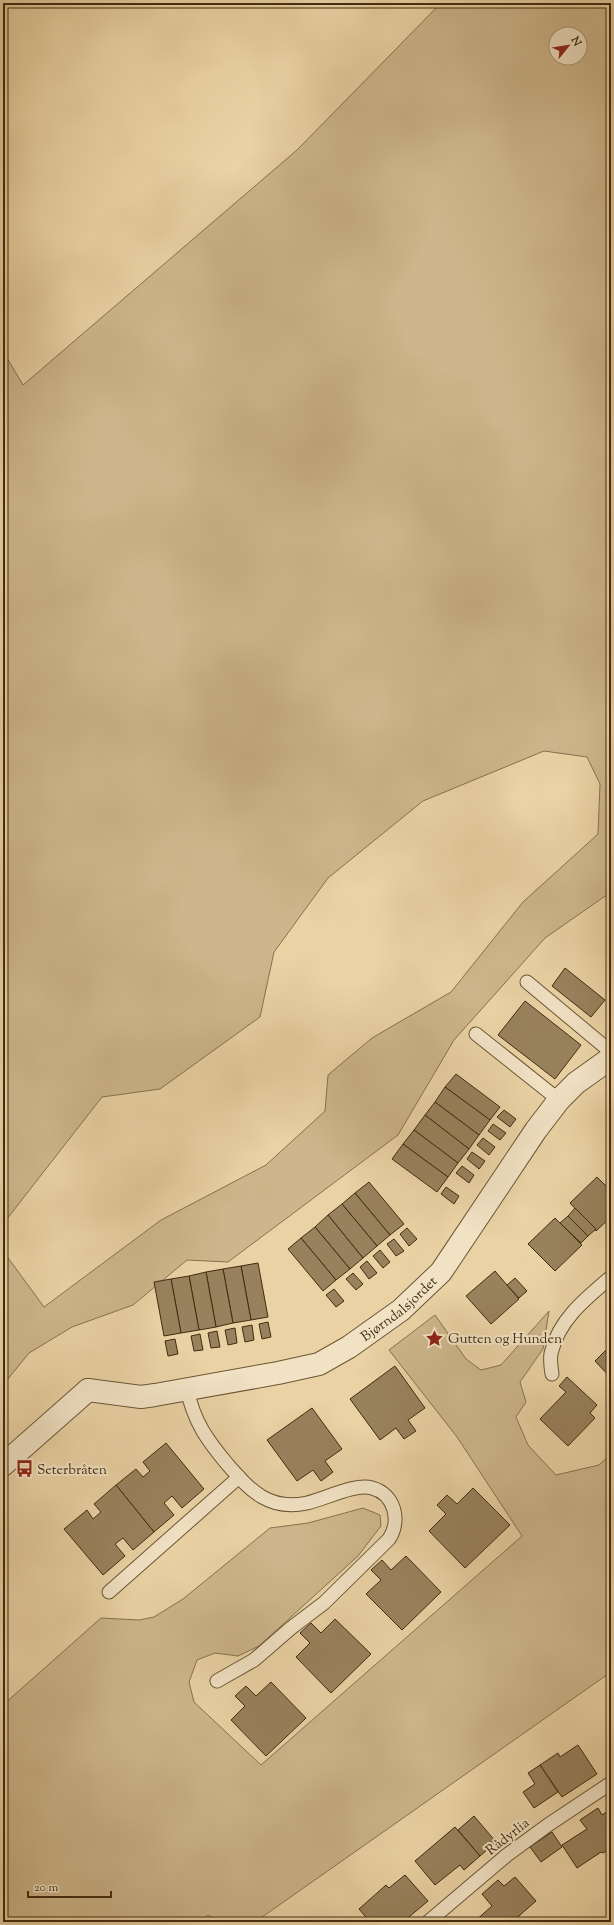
<svg xmlns="http://www.w3.org/2000/svg" width="614" height="1925" viewBox="0 0 614 1925" font-family="'Sorts Mill Goudy',serif">
<style>
.green{fill:#cdb68b;stroke:#86714e;fill-rule:evenodd}
.building{fill:#98825d;stroke:#402c10}
.lines{fill:none;stroke-linecap:round;stroke-linejoin:round}
.service-casing{stroke:#6a5635;stroke-width:15}
.minor-casing{stroke:#6a5635;stroke-width:24}
.tertiary-casing{stroke:#6a5635;stroke-width:24}
.service{stroke:#f1e2c4;stroke-width:13}
.minor{stroke:#f1e2c4;stroke-width:22}
.tertiary{stroke:#f1e2c4;stroke-width:22}
.labels{text-anchor:middle;stroke-width:4;stroke-linejoin:round;paint-order:stroke}
.street-label{font-size:14px;fill:#402c10;stroke:#f1e2c4}
.poi-label{font-size:14px;fill:#402c10;stroke:#f1e2c4;text-anchor:start}
</style>
<rect width="100%" height="100%" fill="#ead2a4"/>
<filter id="stains"><feTurbulence type="fractalNoise" baseFrequency=".005" numOctaves="4"/><feColorMatrix values="0 0 0 0 .2 0 0 0 0 .09 0 0 0 0 .02 0 0 0 .5 -.17"/></filter>
<radialGradient id="worn" r=".72"><stop offset=".6" stop-color="#630" stop-opacity="0"/><stop offset="1" stop-color="#630" stop-opacity=".3"/></radialGradient>
<!-- green -->
<g class="green">
<path d="M441 3H611V892L545 938 454 1040 398 1135 228 1262 187 1260 133 1305 72 1327 29 1353 3 1385V1251L44 1307 161 1220 266 1165 325 1111 328 1075 372 1038 451 992 523 902 598 834 600 784 587 757 544 751 423 801 328 878 274 952 260 1017 160 1089 102 1097 3 1224V351L23 385 297 150ZM556 34H580V58H556Z"/>
<path d="M549 1311 543 1349 520 1382 526 1402 516 1417 528 1445 556 1475 599 1465 611 1454V1672L255 1922H220L208 1915 199 1922H3V1705L101 1618 139 1620 154 1617 183 1599 270 1528 308 1523 363 1508 380 1515 381 1526 358 1556 259 1646 238 1656 215 1653 197 1660 189 1682 194 1702 261 1765 522 1536 457 1437 389 1350 435 1315 466 1359 481 1370 501 1365Z"/>
</g>
<!-- building -->
<g class="building">
<path d="M565 968 605 1000 591 1017 552 986Z"/>
<path d="M525 1001 581 1045 555 1079 498 1035Z"/>
<path d="M456 1074 500 1107 490 1120 445 1087Z"/>
<path d="M445 1087 490 1120 479 1135 435 1102Z"/>
<path d="M435 1102 479 1135 469 1149 425 1115Z"/>
<path d="M504 1110 516 1119 510 1127 497 1117Z"/>
<path d="M425 1115 469 1149 458 1163 414 1130Z"/>
<path d="M493 1124 506 1133 500 1140 488 1131Z"/>
<path d="M414 1130 458 1163 448 1177 403 1144Z"/>
<path d="M483 1138 495 1147 489 1155 477 1145Z"/>
<path d="M403 1144 448 1177 437 1192 392 1159Z"/>
<path d="M472 1152 485 1161 479 1169 467 1159Z"/>
<path d="M462 1166 474 1175 469 1183 456 1173Z"/>
<path d="M597 1177 611 1191V1217L596 1231 570 1203Z"/>
<path d="M369 1182 404 1224 390 1235 355 1193Z"/>
<path d="M446 1187 459 1196 454 1204 441 1194Z"/>
<path d="M355 1193 390 1235 377 1246 342 1204Z"/>
<path d="M342 1204 377 1246 363 1258 328 1215Z"/>
<path d="M575 1208 596 1229 588 1236 568 1216Z"/>
<path d="M328 1215 363 1258 350 1269 315 1227Z"/>
<path d="M568 1216 588 1236 581 1243 560 1223Z"/>
<path d="M555 1218 582 1245 555 1271 528 1244Z"/>
<path d="M315 1227 350 1269 336 1280 301 1238Z"/>
<path d="M407 1228 417 1239 409 1246 400 1234Z"/>
<path d="M301 1238 336 1280 323 1291 288 1249Z"/>
<path d="M394 1239 404 1251 396 1256 387 1244Z"/>
<path d="M380 1250 390 1262 383 1268 373 1256Z"/>
<path d="M367 1261 377 1273 369 1279 360 1267Z"/>
<path d="M258 1263 268 1317 251 1320 241 1266Z"/>
<path d="M241 1266 251 1320 233 1323 223 1269Z"/>
<path d="M223 1269 233 1323 216 1327 206 1272Z"/>
<path d="M495 1271 519 1299 491 1324 466 1296Z"/>
<path d="M206 1272 216 1327 199 1330 189 1276Z"/>
<path d="M353 1273 363 1284 356 1290 346 1279Z"/>
<path d="M189 1276 199 1330 181 1333 171 1279Z"/>
<path d="M515 1278 527 1291 519 1298 507 1285Z"/>
<path d="M171 1279 181 1333 164 1336 154 1282Z"/>
<path d="M334 1289 344 1301 336 1307 326 1295Z"/>
<path d="M268 1322 271 1337 262 1339 259 1324Z"/>
<path d="M252 1325 254 1340 245 1342 242 1327Z"/>
<path d="M235 1328 237 1343 228 1345 225 1330Z"/>
<path d="M217 1331 220 1347 211 1348 208 1333Z"/>
<path d="M200 1334 203 1350 194 1351 191 1336Z"/>
<path d="M175 1339 178 1354 168 1356 165 1341Z"/>
<path d="M611 1345V1378L595 1361Z"/>
<path d="M395 1366 425 1408 408 1420 416 1431 404 1439 396 1428 380 1440 350 1399Z"/>
<path d="M567 1377 597 1405 590 1413 595 1418 568 1446 540 1419 566 1392 559 1386Z"/>
<path d="M312 1408 342 1449 325 1461 333 1472 321 1481 313 1470 297 1481 267 1440Z"/>
<path d="M166 1443 204 1489 182 1508 172 1496 164 1503 174 1515 154 1532 116 1485 136 1469 143 1477 150 1471 143 1462Z"/>
<path d="M116 1485 154 1532 133 1550 123 1538 115 1544 125 1556 103 1575 64 1529 87 1510 93 1519 101 1512 94 1504Z"/>
<path d="M473 1488 510 1525 465 1568 429 1531 446 1514 437 1505 447 1495 457 1504Z"/>
<path d="M406 1556 441 1592 402 1630 366 1594 381 1580 371 1570 382 1560 391 1570Z"/>
<path d="M335 1619 371 1654 331 1693 296 1657 310 1643 300 1633 311 1623 321 1633Z"/>
<path d="M271 1682 306 1718 266 1756 231 1720 245 1706 235 1696 246 1686 256 1696Z"/>
<path d="M578 1745 597 1774 562 1797 540 1765 558 1753 560 1757Z"/>
<path d="M540 1765 558 1792 534 1808 523 1792 535 1784 528 1773Z"/>
<path d="M598 1808 602 1815 611 1809V1848L603 1853 601 1852 577 1868 562 1845 587 1829 580 1820Z"/>
<path d="M474 1816 496 1842 480 1856 458 1830Z"/>
<path d="M455 1827 480 1856 464 1870 460 1865 435 1885 415 1861Z"/>
<path d="M552 1832 562 1847 541 1862 530 1847Z"/>
<path d="M405 1875 428 1901 403 1922H370L359 1909 386 1885 389 1888Z"/>
<path d="M515 1877 536 1901 512 1922H474L492 1906 482 1894 498 1880 504 1886Z"/>
</g>
<g class="lines">
<defs>
<g id="service">
<path d="M527 982 611 1052"/>
<path d="M476 1034 559 1100"/>
<path d="M552 1374C551 1366 549 1357 552 1350 560 1318 588 1297 611 1277"/>
<path d="M187 1389C194 1422 207 1440 228 1465 251 1491 269 1511 307 1503 325 1499 355 1483 372 1488 395 1494 401 1521 389 1539L324 1603 291 1628 254 1660 217 1681"/>
<path d="M109 1592 239 1477"/>
<path d="M428 1922 507 1855 548 1825 611 1783"/>
</g>
<g id="minor">
<path id="s1" d="M88 1390 141 1397 155 1395 278 1373 319 1364 349 1347 401 1310 441 1272 536 1130 559 1100 576 1083 611 1058"/>
</g>
<path id="tertiary" d="M3 1465 88 1390"/>
</defs>
<!-- service casing -->
<use href="#service" class="service-casing"/>
<!-- minor casing -->
<use href="#minor" class="minor-casing"/>
<!-- tertiary casing -->
<use href="#tertiary" class="tertiary-casing"/>
<!-- service -->
<use href="#service" class="service"/>
<!-- minor -->
<use href="#minor" class="minor"/>
<!-- tertiary -->
<use href="#tertiary" class="tertiary"/>
</g>
<!-- icons -->
<defs>
<symbol id="sight-bare" viewBox="-9 -9 18 18"><path d="M0-6L1.8-2.2L6-1.7L2.9 1.2L3.7 5.4L0 3.3L-3.7 5.4L-2.9 1.2L-6-1.7L-1.8-2.2Z" fill="#8f2418" stroke="#f1e2c4" stroke-width="2.5" paint-order="stroke"/></symbol>
<symbol id="bus-bare" viewBox="-9 -9 18 18"><path d="M-5-6H5V4H4V6H2V4H-2V6H-4V4H-5ZM-3.5-4V0h7V-4ZM-3.5 1.2v1.5H-2V1.2ZM2 1.2v1.5H3.5V1.2Z" fill="#8f2418" stroke="#f1e2c4" stroke-width="2.5" paint-order="stroke"/></symbol>
</defs>
<g fill-rule="evenodd">
<use href="#sight-bare" x="422" y="1326" width="25" height="25"/>
<use href="#bus-bare" x="12" y="1456" width="25" height="25"/>
</g>
<g class="labels">
<!-- street labels -->
<g class="street-label">
<text dy="5" stroke="none"><textPath href="#s1" startOffset="332">Bjørndalsjordet</textPath></text>
<text transform="translate(507 1836) rotate(-38)" y="5">Rådyrlia</text>
</g>
<!-- poi labels -->
<g class="poi-label">
<text x="448" y="1343">Gutten og Hunden</text>
<text x="37" y="1474">Seterbråten</text>
</g>
</g>
<!-- margin -->
<rect width="614" height="1925" fill="none" stroke="#ead2a4" stroke-width="16"/>
<rect x="4" y="4" width="606" height="1917" fill="none" stroke="#402c10" stroke-width="2"/>
<rect x="8" y="8" width="598" height="1909" fill="none" stroke="#402c10"/>
<!-- north arrow -->
<g transform="translate(568 46) rotate(60)"><circle r="19" fill="#f1e2c4" stroke="#aa997c"/>
<path d="M0-3L7 15L0 10L-7 15Z" fill="#8f2418"/>
<text y="-6" font-size="11" font-weight="bold" text-anchor="middle" fill="#402c10">N</text>
</g>
<!-- scale -->
<path d="M28 1891v6h83v-6" fill="none" stroke="#402c10" stroke-width="2"/>
<text x="34" y="1891" font-size="12" fill="#402c10" stroke="#f1e2c4" stroke-width="3" paint-order="stroke">20 m</text>
<rect width="100%" height="100%" filter="url(#stains)"/>
<rect width="100%" height="100%" fill="url(#worn)"/>
</svg>
